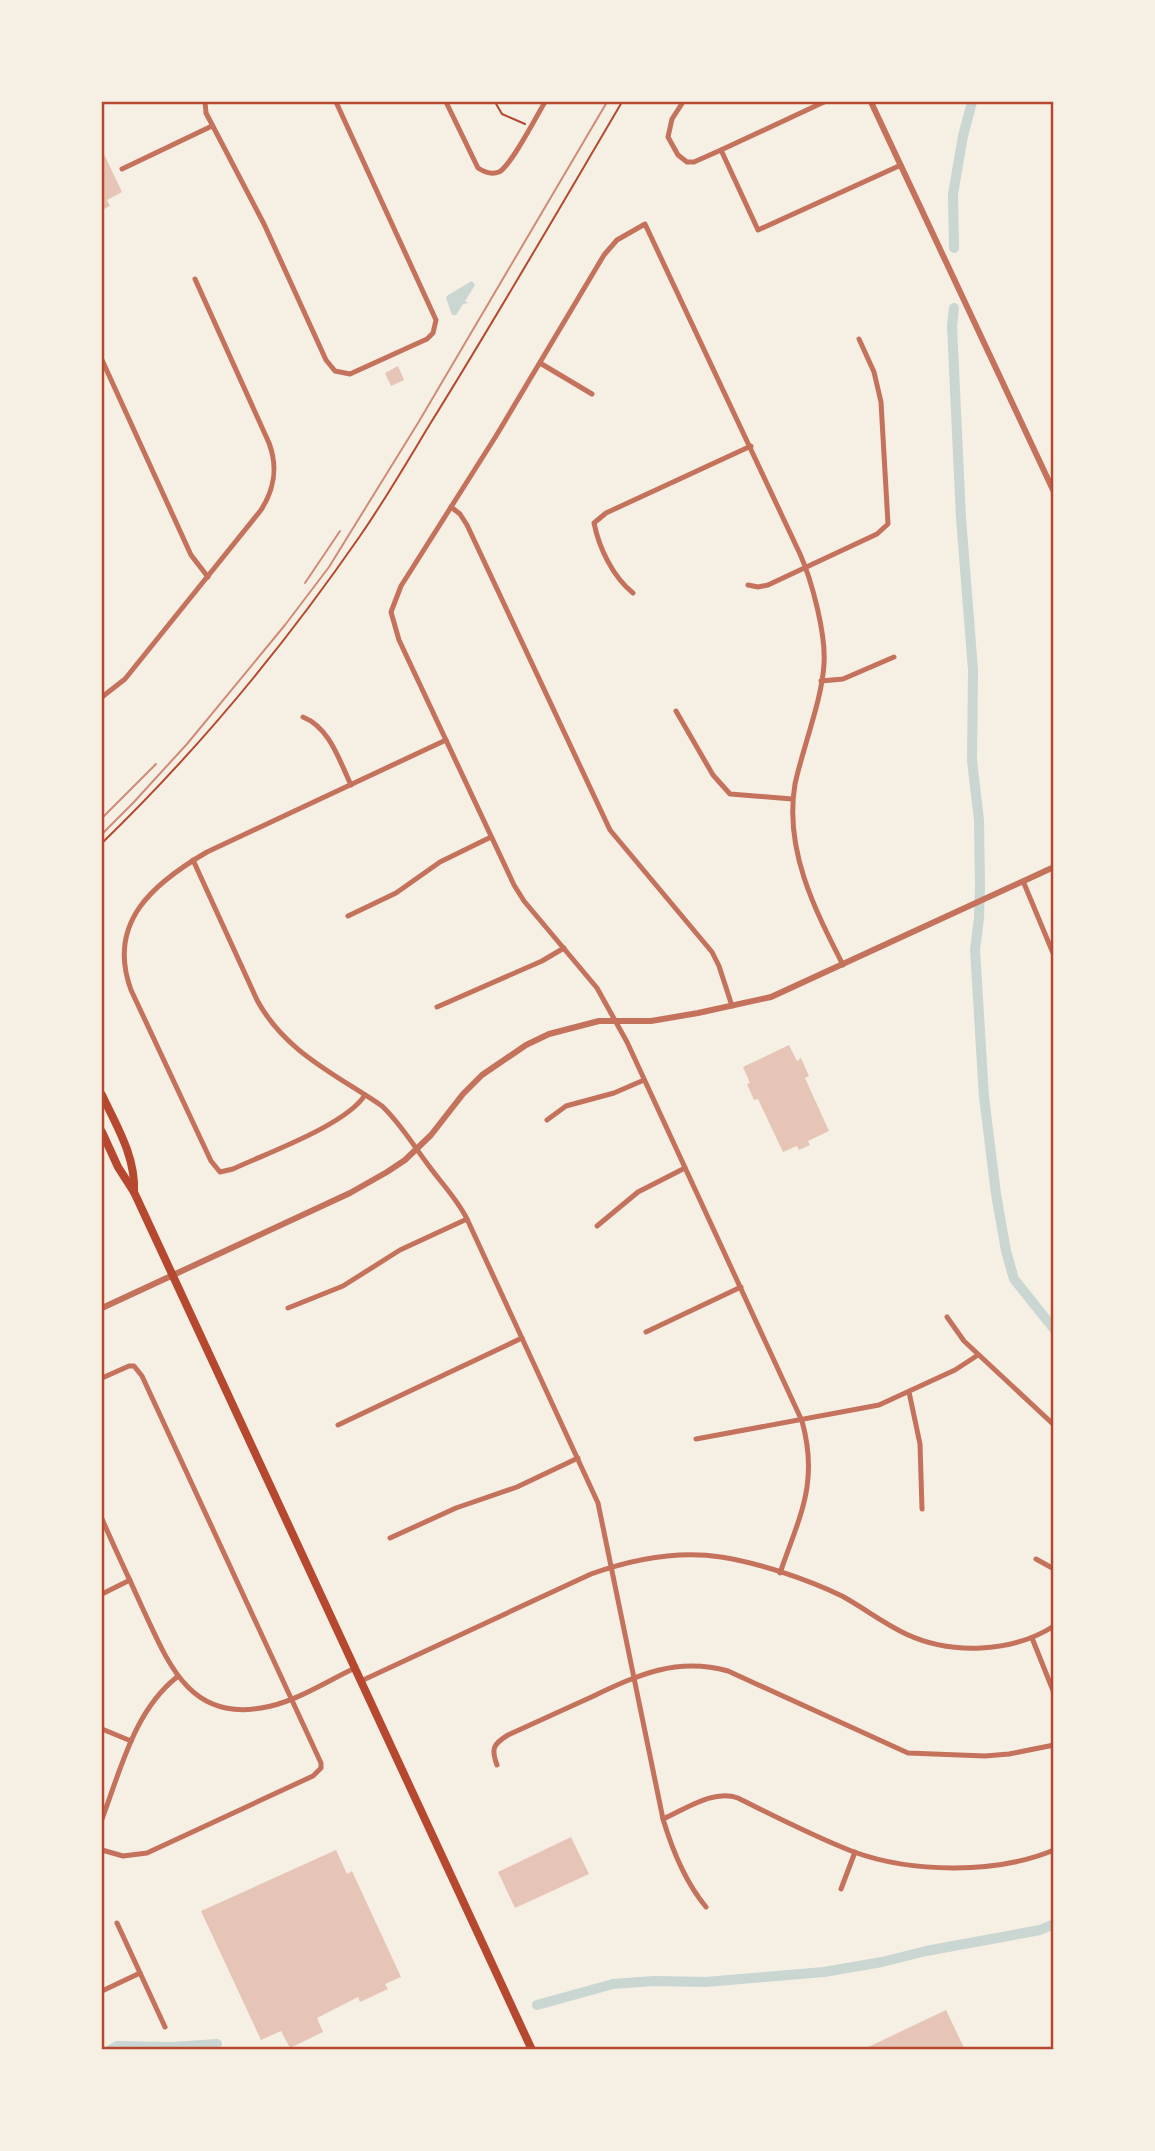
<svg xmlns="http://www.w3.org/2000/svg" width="1155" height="2151" viewBox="0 0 1155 2151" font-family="Helvetica,sans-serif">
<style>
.water{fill:#c9d6d2}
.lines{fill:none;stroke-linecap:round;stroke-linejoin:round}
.canal{stroke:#c9d6d2;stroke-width:10}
.building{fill:#e6c5b7}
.path{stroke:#b5482f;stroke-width:2}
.minor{stroke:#c5725c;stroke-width:5}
.tertiary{stroke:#c5725c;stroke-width:6}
.primary{stroke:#b5482f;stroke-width:8}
.tram{stroke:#cf8b77;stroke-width:2}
.neatline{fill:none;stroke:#b5482f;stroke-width:2.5}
</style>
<rect width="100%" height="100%" fill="#f6efe4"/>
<!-- water -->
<path class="water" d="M472 281 475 285 465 301 468 303 463 304 456 315H452L446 298 448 295Z"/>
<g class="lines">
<!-- canal -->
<g class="canal">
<path d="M954 248 953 194 963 136 972 102"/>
<path d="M954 308 952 326 961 518 973 670 972 761 979 820 980 886 979 918 975 950 984 1097 996 1194 1006 1251 1014 1279 1054 1329"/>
<path d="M537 2005 613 1984 654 1981 706 1982 824 1972 882 1962 926 1951 1040 1930 1054 1924"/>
<path d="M110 2050 117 2046 172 2047 217 2044"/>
</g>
</g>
<!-- building -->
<g class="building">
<path d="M102 150 122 192 107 200 110 206 102 210Z"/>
<path d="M398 366 404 380 391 386 385 373Z"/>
<path d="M789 1045 797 1061 801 1058 809 1076 805 1078 829 1131 808 1141 810 1145 799 1150 797 1146 783 1152 758 1099 754 1100 747 1084 750 1083 743 1067Z"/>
<path d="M571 1837 589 1874 515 1908 498 1872Z"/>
<path d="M336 1850 347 1874 352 1871 401 1977 385 1984 388 1989 360 2002 358 1997 317 2018 323 2032 290 2048 281 2031 261 2040 201 1911Z"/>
<path d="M946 2010 965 2050H862Z"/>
</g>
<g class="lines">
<!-- path -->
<g class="path">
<path d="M495 102 502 114 525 124"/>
<path d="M102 843C198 750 284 646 360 536 385 500 407 462 430 424 496 318 559 209 622 102"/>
</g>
<!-- minor -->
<g class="minor">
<path d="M205 102 206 113 264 224 326 360 335 371 350 374 427 339 433 333 436 320 336 102"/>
<path d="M446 102 478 168C484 172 491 175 499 172 511 166 537 115 545 102"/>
<path d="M683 102 672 119 668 137 678 155 687 162H694L721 150 824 102"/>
<path d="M721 150 758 230 901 165"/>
<path d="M122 169 212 126"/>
<path d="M102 360 191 555 208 577"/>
<path d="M540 363 592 394"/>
<path d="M451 507 460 514 467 525 610 830 712 952 719 966 732 1006"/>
<path d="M748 585 758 587 768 585 877 534 888 524 881 402 874 372 859 339"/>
<path d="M633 593C613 577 599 548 594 523L606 513 751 446"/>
<path d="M821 681 843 679 894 657"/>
<path d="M102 697 125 679 261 510C275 488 278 467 269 443L195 279"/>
<path d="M676 711 713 775 730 794 792 799"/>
<path d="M303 717C330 728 339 760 351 785"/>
<path d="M193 860 257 1000C285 1052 335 1074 382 1106 401 1124 413 1145 429 1166 442 1184 457 1199 467 1219L598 1503 663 1819C672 1849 686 1883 706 1907"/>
<path d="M1023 881 1053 953"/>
<path d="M348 916 396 893 440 862 491 837"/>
<path d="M437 1007 542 961 564 948"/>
<path d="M365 1095C346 1125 267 1153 233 1169L220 1172 211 1161 131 990C106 922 154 883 207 852L446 740"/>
<path d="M547 1120 566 1106 614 1093 644 1080"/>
<path d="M597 1226 638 1192 685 1168"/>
<path d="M288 1308 343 1286 400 1250 467 1219"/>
<path d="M947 1317 964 1341 1054 1425"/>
<path d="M646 1332 741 1287"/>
<path d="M102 1378 129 1366H134L142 1376 321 1763V1768L313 1776 147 1853 123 1856 102 1850"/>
<path d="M909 1392 920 1444 922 1509"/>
<path d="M338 1425 522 1338"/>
<path d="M696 1439 879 1405 955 1370 978 1355"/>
<path d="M102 1519C115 1549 129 1578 142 1607 167 1660 188 1721 261 1708 294 1703 325 1682 355 1668"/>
<path d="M390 1538 456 1508 517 1487 578 1458"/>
<path d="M1036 1559 1054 1569"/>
<path d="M780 1573C800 1515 819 1483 802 1421L627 1042 597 988 524 901 514 885 399 640 391 612 401 586 496 436 604 255 617 240 645 224 800 554C812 581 826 634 824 664 822 700 803 747 795 784 784 849 814 908 843 965"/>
<path d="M102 1594 130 1580"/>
<path d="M1032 1638 1054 1693"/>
<path d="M361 1681 591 1574C633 1559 676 1550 721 1557 759 1563 807 1579 842 1596 864 1608 883 1623 906 1634 951 1655 1012 1653 1054 1626"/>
<path d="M102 1729 131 1741"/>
<path d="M497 1765C491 1749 493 1744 508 1735 534 1723 561 1711 587 1699 634 1677 674 1656 728 1671L908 1753 985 1756 1009 1754 1054 1745"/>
<path d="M102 1819C121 1769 134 1711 177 1677"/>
<path d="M663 1819C686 1809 713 1789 738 1798 776 1817 815 1837 854 1852 912 1873 997 1874 1054 1850"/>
<path d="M841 1889 855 1852"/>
<path d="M117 1923 165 2027"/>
<path d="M102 1991 140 1973"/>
</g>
<!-- tertiary -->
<g class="tertiary">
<path d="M871 102 1054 492"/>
<path d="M102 1308 350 1193 387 1172 405 1160 431 1135 463 1094 482 1075 526 1045 549 1034 599 1021H651L698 1013 771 997 1054 867"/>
</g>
<!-- primary -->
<g class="primary">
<path d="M102 1095C116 1125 136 1157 134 1192"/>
<path d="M102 1132 118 1167 134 1192 532 2050"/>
</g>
<!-- tram -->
<g class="tram">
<path d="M305 583 340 531"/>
<path d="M102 818 156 764"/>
<path d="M102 834 133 803 187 744 285 625 329 567 418 423 607 102"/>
</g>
</g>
<!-- border -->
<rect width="1155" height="2151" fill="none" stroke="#f6efe4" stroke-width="206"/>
<rect x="103" y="103" width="949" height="1945" class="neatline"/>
</svg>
